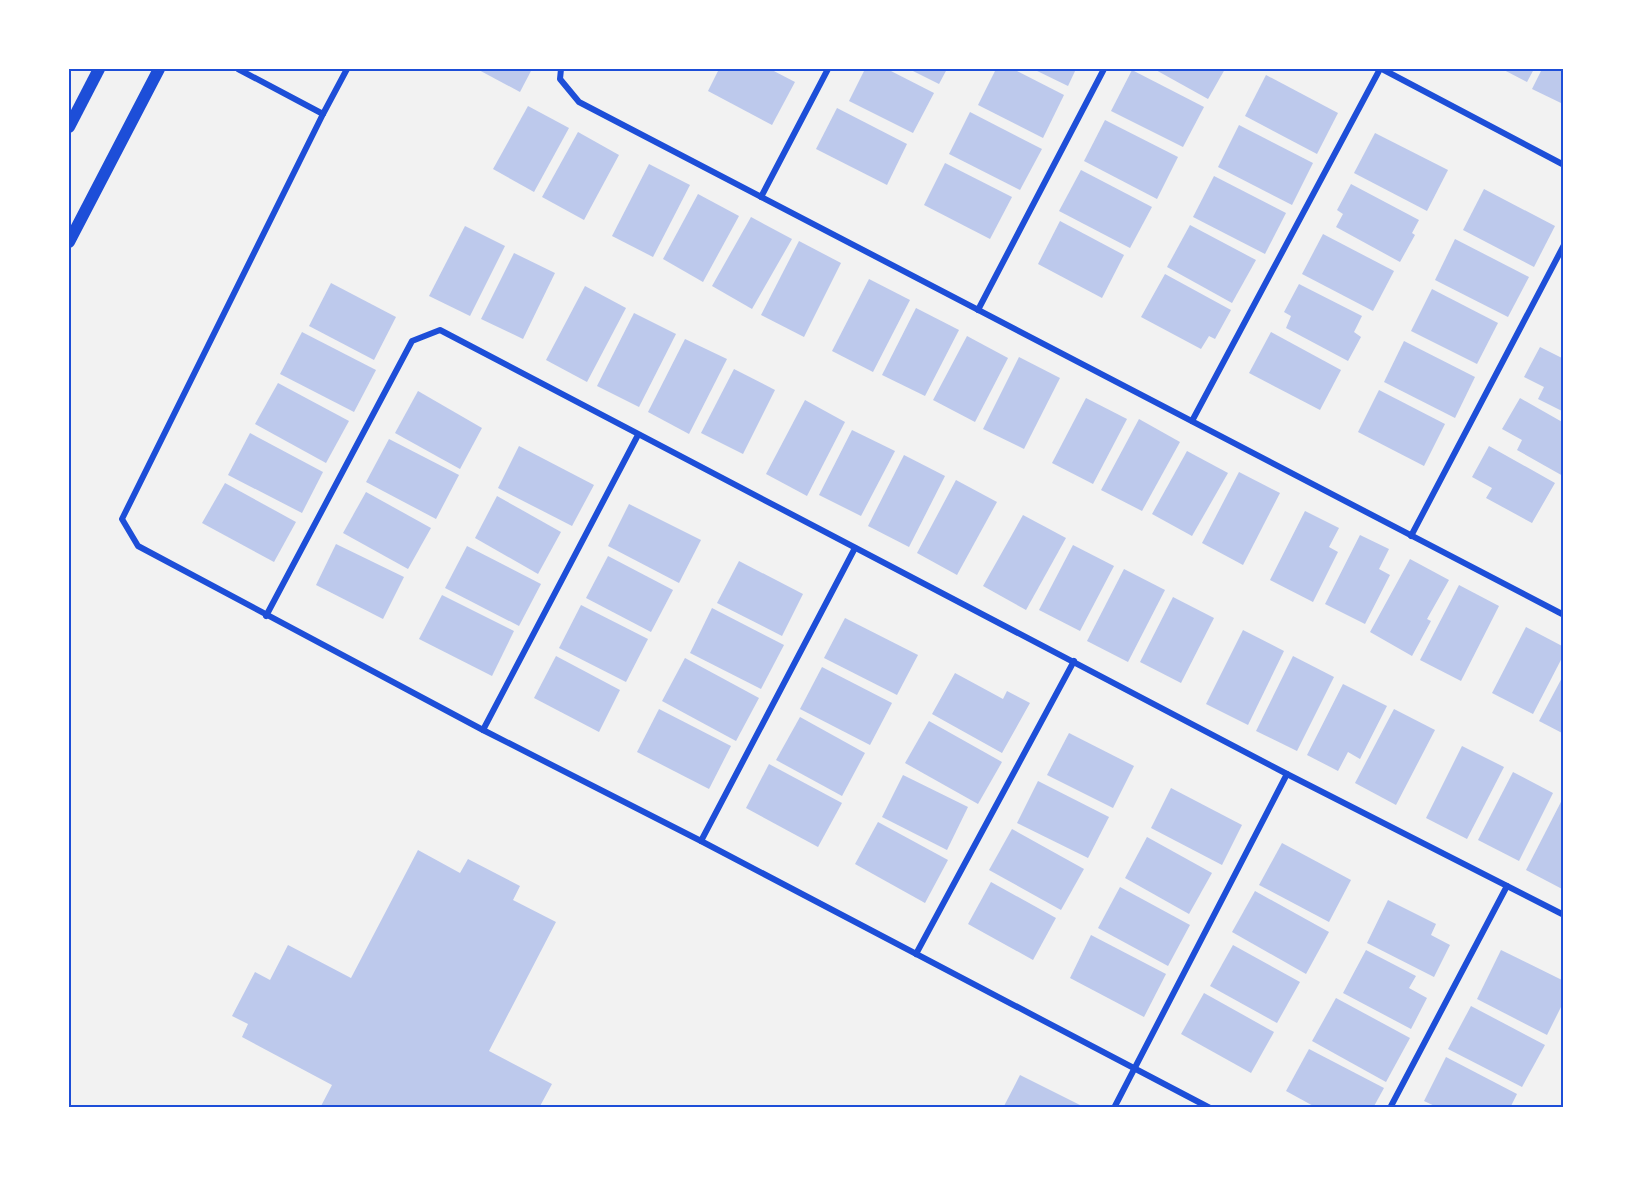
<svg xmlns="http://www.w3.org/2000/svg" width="1633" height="1177" viewBox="0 0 1633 1177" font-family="'Noto Sans',sans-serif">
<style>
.building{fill:#bdc9ec}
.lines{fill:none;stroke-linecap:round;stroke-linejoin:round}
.minor{stroke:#1d4ed8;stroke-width:6}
.secondary{stroke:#1d4ed8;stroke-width:12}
.neatline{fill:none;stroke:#1d4ed8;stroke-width:2}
</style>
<rect width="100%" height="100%" fill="#f2f2f2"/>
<!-- building -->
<g class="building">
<path d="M477 69H532L520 92Z"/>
<path d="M719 69H770L795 82 772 125 708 91Z"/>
<path d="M865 69H887L934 93 913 133 849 101Z"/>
<path d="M909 69H947L939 84Z"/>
<path d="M996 69H1013L1064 95 1043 138 978 105Z"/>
<path d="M1033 69H1076L1068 86Z"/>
<path d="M1154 69H1225L1208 99Z"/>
<path d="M1502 69H1534L1527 82Z"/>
<path d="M1542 69H1564L1563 104 1532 89Z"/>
<path d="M1132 70 1204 107 1183 147 1111 111Z"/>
<path d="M1266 75 1338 113 1317 154 1245 116Z"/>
<path d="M528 106 569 128 534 192 493 169Z"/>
<path d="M837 108 907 144 887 185 816 149Z"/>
<path d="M970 112 1042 149 1020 190 949 154Z"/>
<path d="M1105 120 1178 157 1157 199 1084 161Z"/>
<path d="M1239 125 1313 163 1292 205 1218 167Z"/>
<path d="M578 132 619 155 584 220 542 197Z"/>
<path d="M1375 133 1448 170 1427 211 1354 173Z"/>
<path d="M945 163 1012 197 990 239 924 205Z"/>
<path d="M649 164 690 185 653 257 612 236Z"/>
<path d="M1081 170 1152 207 1130 248 1059 211Z"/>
<path d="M1214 176 1286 213 1265 254 1193 217Z"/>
<path d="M1351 184 1419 220 1412 233 1415 235 1400 262 1336 227 1343 214 1337 210Z"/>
<path d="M1484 189 1555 226 1534 267 1463 230Z"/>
<path d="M698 194 739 216 703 282 663 259Z"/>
<path d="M751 217 792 239 752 309 712 286Z"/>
<path d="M1060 221 1124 255 1102 298 1038 264Z"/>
<path d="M1190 225 1256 260 1232 303 1167 267Z"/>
<path d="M465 226 505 246 470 316 429 296Z"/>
<path d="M1323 234 1394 271 1373 311 1302 274Z"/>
<path d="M1455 239 1529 277 1508 317 1435 280Z"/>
<path d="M799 241 841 263 804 337 761 315Z"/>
<path d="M514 253 555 273 523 339 481 319Z"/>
<path d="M1165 274 1231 310 1215 339 1209 336 1201 349 1141 317Z"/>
<path d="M869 279 910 300 873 372 832 351Z"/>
<path d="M331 283 396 317 374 360 309 326Z"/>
<path d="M1299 284 1362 316 1354 332 1361 337 1348 361 1286 328 1291 316 1284 312Z"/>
<path d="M585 286 626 308 587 382 546 360Z"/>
<path d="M1432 289 1498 323 1477 364 1411 331Z"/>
<path d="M916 308 959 330 925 396 882 375Z"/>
<path d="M634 313 676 334 639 407 597 386Z"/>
<path d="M302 332 376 370 354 412 280 374Z"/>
<path d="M1271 332 1341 370 1320 410 1249 373Z"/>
<path d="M967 336 1008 358 975 422 933 400Z"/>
<path d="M685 339 727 359 689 434 648 412Z"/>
<path d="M1404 341 1475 377 1455 418 1384 382Z"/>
<path d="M1540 347 1564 359V412L1538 399 1544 387 1524 377Z"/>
<path d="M1019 357 1060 378 1024 449 983 429Z"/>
<path d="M734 369 775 390 743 454 701 433Z"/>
<path d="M278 383 349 421 326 463 255 424Z"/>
<path d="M1379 390 1445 424 1424 466 1358 432Z"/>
<path d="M418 391 482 428 460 469 395 433Z"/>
<path d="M1086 398 1127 419 1093 484 1052 463Z"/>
<path d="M1520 398 1564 423 1563 476 1517 450 1522 440 1502 429Z"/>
<path d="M805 400 845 422 807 496 766 474Z"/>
<path d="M1139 419 1180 442 1142 511 1101 490Z"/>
<path d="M852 430 895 451 861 516 819 495Z"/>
<path d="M250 433 323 472 302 513 228 475Z"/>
<path d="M389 439 459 475 436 519 366 482Z"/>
<path d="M519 446 594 485 572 526 498 488Z"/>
<path d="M1489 446 1555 483 1532 523 1486 498 1492 488 1472 477Z"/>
<path d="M1187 451 1228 473 1192 536 1152 514Z"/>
<path d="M904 455 945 476 909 547 868 526Z"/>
<path d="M1239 472 1280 493 1243 565 1202 543Z"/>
<path d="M956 480 997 502 957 575 917 553Z"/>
<path d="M225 483 296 522 274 562 202 523Z"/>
<path d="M366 492 431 528 408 569 343 533Z"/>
<path d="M497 496 561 532 538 574 475 538Z"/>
<path d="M629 504 701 540 679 583 608 546Z"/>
<path d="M1305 511 1339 528 1329 547 1338 552 1313 602 1270 580Z"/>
<path d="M1023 515 1066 538 1026 610 983 586Z"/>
<path d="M1360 535 1389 549 1379 569 1390 575 1365 624 1325 604Z"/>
<path d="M336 544 404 577 383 619 316 585Z"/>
<path d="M1073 545 1114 566 1080 631 1039 610Z"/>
<path d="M467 546 541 584 519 626 445 588Z"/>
<path d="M608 556 673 590 651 632 586 598Z"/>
<path d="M1410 559 1449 580 1427 619 1431 621 1412 656 1370 632Z"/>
<path d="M739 561 803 594 782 636 717 603Z"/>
<path d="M1124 569 1165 590 1128 662 1087 641Z"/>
<path d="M1459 585 1499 606 1461 681 1420 660Z"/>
<path d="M442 595 514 631 492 676 419 639Z"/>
<path d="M1173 597 1214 618 1181 683 1140 662Z"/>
<path d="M581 605 648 639 626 682 559 648Z"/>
<path d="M712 608 784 645 761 689 690 653Z"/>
<path d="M845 618 918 655 897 695 824 658Z"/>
<path d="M1526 627 1564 647V654L1533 714 1492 693Z"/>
<path d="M1243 630 1284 651 1248 725 1206 704Z"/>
<path d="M556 656 620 690 599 732 534 698Z"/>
<path d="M1293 656 1334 677 1297 751 1256 731Z"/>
<path d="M685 658 759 698 736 741 662 701Z"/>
<path d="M822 667 892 703 870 745 800 709Z"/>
<path d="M955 673 1003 699 1007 691 1030 703 1002 753 932 714Z"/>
<path d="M1564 674V734L1539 721Z"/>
<path d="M1343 684 1387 706 1360 759 1348 752 1338 771 1307 755Z"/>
<path d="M659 709 731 746 709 789 637 752Z"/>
<path d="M1394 709 1435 730 1396 805 1355 783Z"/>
<path d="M800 717 865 753 842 796 776 760Z"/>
<path d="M929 721 1002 762 978 804 905 763Z"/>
<path d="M1069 733 1134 766 1113 808 1047 775Z"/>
<path d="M1462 746 1504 767 1467 839 1426 818Z"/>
<path d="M769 764 842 803 818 847 746 808Z"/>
<path d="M1513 772 1553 793 1519 861 1478 840Z"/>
<path d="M903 775 968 807 947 850 882 817Z"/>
<path d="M1038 781 1109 817 1088 858 1017 823Z"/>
<path d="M1171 788 1242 825 1222 865 1151 828Z"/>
<path d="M1564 796V890L1526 870Z"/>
<path d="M878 822 948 860 925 903 855 864Z"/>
<path d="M1012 829 1084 869 1061 910 989 870Z"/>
<path d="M1147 837 1212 873 1189 914 1125 878Z"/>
<path d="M1282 843 1351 880 1329 922 1259 885Z"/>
<path d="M418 850 460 873 468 859 520 886 513 900 556 922 489 1051 552 1084 539 1108H320L332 1085 242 1037 248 1024 232 1016 255 972 270 980 288 945 351 978Z"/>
<path d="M991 882 1056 918 1033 960 968 924Z"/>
<path d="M1120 887 1190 925 1168 966 1098 928Z"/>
<path d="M1255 891 1329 932 1306 974 1232 932Z"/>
<path d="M1388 900 1436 924 1431 935 1450 945 1434 977 1367 943Z"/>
<path d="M1091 935 1166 974 1144 1017 1070 978Z"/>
<path d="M1233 945 1300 982 1277 1023 1210 986Z"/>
<path d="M1366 950 1416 976 1409 988 1427 998 1411 1029 1343 993Z"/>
<path d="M1501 950 1564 981V1001L1547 1035 1477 999Z"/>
<path d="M1204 993 1274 1032 1251 1073 1181 1034Z"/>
<path d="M1336 998 1410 1038 1386 1082 1312 1041Z"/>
<path d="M1471 1006 1545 1045 1522 1087 1448 1049Z"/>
<path d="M1309 1049 1384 1088 1373 1108H1317L1286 1091Z"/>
<path d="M1446 1057 1517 1094 1510 1108H1439L1424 1101Z"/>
<path d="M1020 1075 1086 1108H1003Z"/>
</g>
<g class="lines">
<!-- minor -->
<g class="minor">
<path d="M238 69 323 114"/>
<path d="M347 69 323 114 122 519 138 546 483 730 701 841 1210 1108"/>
<path d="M561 69 560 79 579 102 1564 615"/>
<path d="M1382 69 1564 165"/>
<path d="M761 197 828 69"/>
<path d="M978 310 1104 69"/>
<path d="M1192 421 1380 69"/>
<path d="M1411 536 1564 245"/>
<path d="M266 616 412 341 440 330 1287 774 1564 915"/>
<path d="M483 730 638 435"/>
<path d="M701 841 855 548"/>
<path d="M916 954 1074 661"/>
<path d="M1114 1108 1287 774"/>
<path d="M1390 1108 1507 886"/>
</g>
<!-- secondary -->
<g class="secondary">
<path d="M69 127 99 69"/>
<path d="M69 242 159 69"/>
</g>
</g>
<!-- border -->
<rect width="1633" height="1177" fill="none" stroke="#ffffff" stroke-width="141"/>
<rect x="70" y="70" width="1492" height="1036" class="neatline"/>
</svg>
